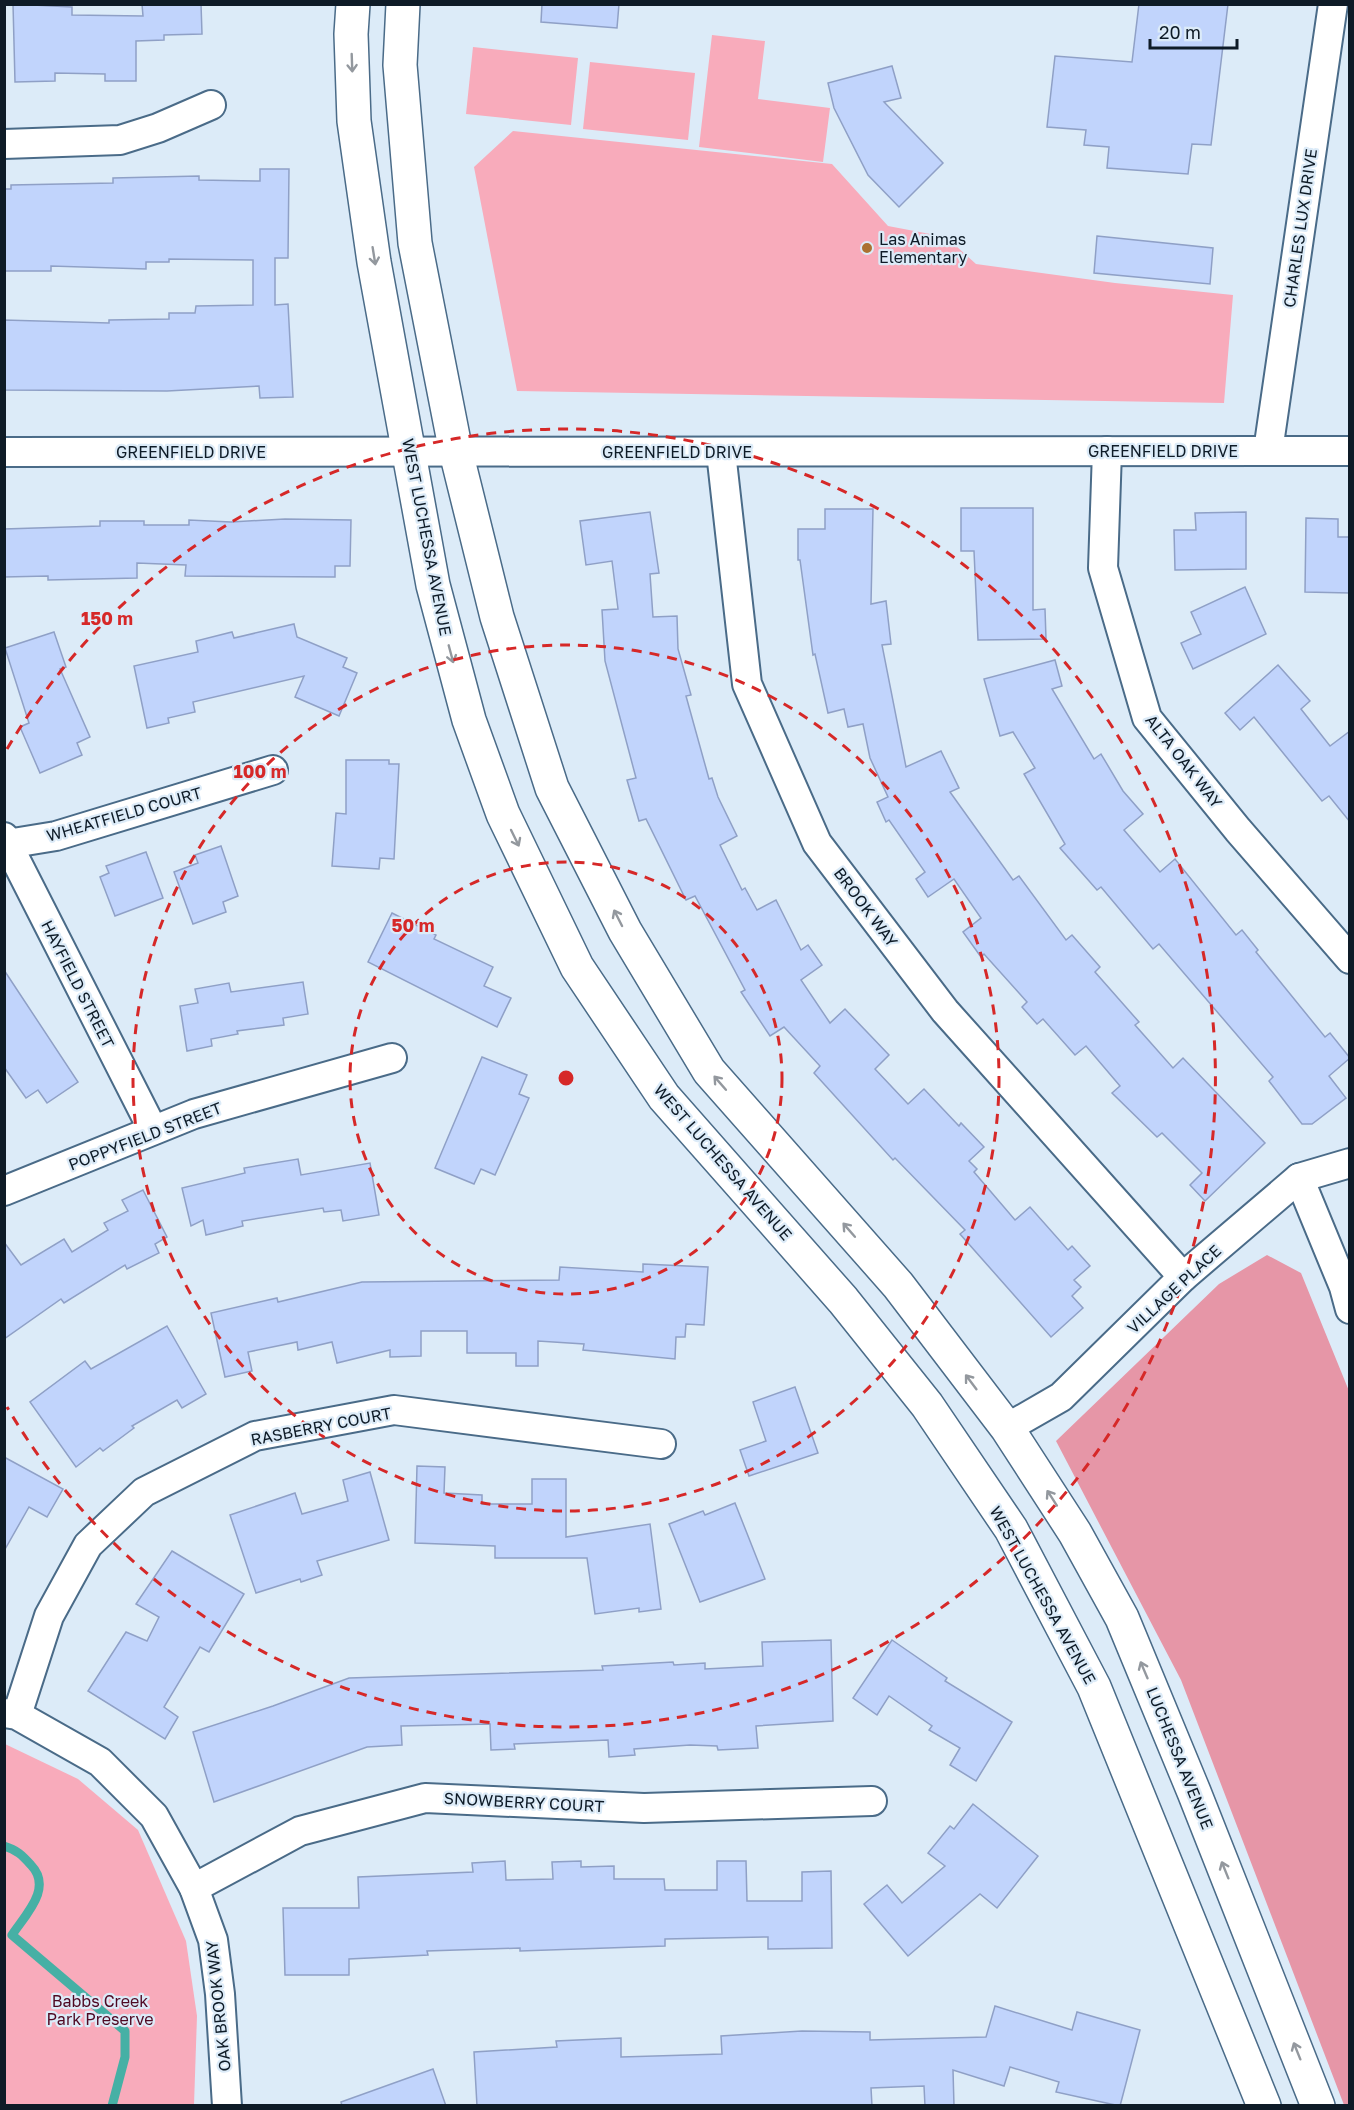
<svg xmlns="http://www.w3.org/2000/svg" width="1354" height="2110" viewBox="0 0 1354 2110" font-family="'Golos Text',sans-serif">
<style>
.green{fill:#f8abbb}
.forest{fill:#e696a7}
.lines{fill:none;stroke-linecap:round;stroke-linejoin:round}
.stream{stroke:#46b0a5;stroke-width:9}
.building{fill:#c1d4fc;stroke:#8fa0c6;stroke-width:1.5}
.minor-casing{stroke:#4a6b88;stroke-width:32}
.tertiary-casing{stroke:#4a6b88;stroke-width:36}
.minor{stroke:#fff;stroke-width:28}
.tertiary{stroke:#fff;stroke-width:33}
.oneway{stroke:#93989e}
.ring{fill:none;stroke:#d62828;stroke-width:3;stroke-dasharray:10 8}
.poi-dot{fill:#ab7131;stroke:#dcebf8;stroke-width:2}
.labels{text-anchor:middle;stroke-width:4.5;stroke-linejoin:round;paint-order:stroke}
.street-label{font-size:16px;fill:#0e1b27;stroke:#dcebf8}
.poi-label{font-size:16px;fill:#0e1b27;stroke:#dcebf8;text-anchor:start}
.park-label{font-size:16px;fill:#4f0822;stroke:#dcebf8}
.centre{fill:#d62828;stroke:#dcebf8;stroke-width:3}
.ring-label{font-size:18px;text-anchor:middle;font-weight:bold;fill:#d62828;stroke:#dcebf8;stroke-width:4.5;stroke-linejoin:round;paint-order:stroke}
</style>
<rect width="100%" height="100%" fill="#dcebf8"/>
<!-- green -->
<g class="green">
<path d="M712 35 765 41 758 99 830 108 823 162 699 147Z"/>
<path d="M473 47 578 58 571 125 466 114Z"/>
<path d="M590 62 695 73 688 140 583 129Z"/>
<path d="M513 131 832 164 888 226 946 237 976 264 1115 283 1233 295 1224 403 517 391 474 167Z"/>
<path d="M5 1744 78 1779 138 1830 186 1941 197 2016 194 2105H5Z"/>
</g>
<!-- forest -->
<path class="forest" d="M1267 1255 1301 1273 1349 1391V2105H1344L1181 1680 1056 1441 1219 1284Z"/>
<g class="lines">
<!-- stream -->
<path class="stream" d="M4 1846C17 1850 22 1855 31 1865 53 1888 26 1914 12 1935L125 2031V2057L112 2106"/>
</g>
<!-- building -->
<g class="building">
<path d="M13 4 72 7V15L143 16 142 4H201L202 34 164 35V40L136 41V81H105V74L55 73V81L15 82Z"/>
<path d="M542 4H619L617 28 541 22Z"/>
<path d="M1139 4H1228L1211 145 1192 144 1188 174 1107 168 1109 147 1084 145 1086 130 1047 127 1055 56 1132 62Z"/>
<path d="M892 66 901 98 884 102 943 163 899 207 868 175 834 108 828 83Z"/>
<path d="M260 169H289L288 258H275V305L288 304 293 397 260 398 259 386 167 391 4 390V320L109 323V320L169 319V313H195L196 306 253 305V260L169 259V262H146V269L51 266V271H4V189H11V185L113 183V178L199 176V180L260 181Z"/>
<path d="M1097 236 1213 248 1210 284 1094 273Z"/>
<path d="M961 508H1033V610L1045 609 1046 639 978 640 974 551H961Z"/>
<path d="M825 509H873L871 604 886 601 891 644 882 645 906 767 941 751 959 788 950 792 1013 880 1019 876 1066 940 1072 935 1100 967 1095 972 1139 1022 1135 1025 1173 1068 1183 1058 1265 1143 1205 1201 1190 1185 1202 1173 1162 1133 1157 1137 1112 1093 1120 1086 1086 1046 1075 1055 1043 1019 1037 1024 1022 1007 1027 1002 984 954 981 957 963 932 981 918 954 879 928 897 916 879 925 872 889 820 886 822 877 802 888 797 870 758 863 724 848 727 844 709 828 713 815 654 813 655 800 560H798V529H825Z"/>
<path d="M650 512 659 573 650 574 653 617 677 616 678 649 691 695 686 696 709 779 712 778 718 797 737 836 720 845 742 890 745 888 757 910 776 900 801 950 808 945 822 965 801 980 830 1023 845 1009 889 1055 875 1069 908 1104 924 1089 959 1126 961 1123 984 1147 969 1161 977 1169 974 1172 1015 1220 1030 1207 1068 1250 1072 1246 1090 1266 1074 1280 1081 1287 1072 1296 1083 1308 1051 1337 960 1234 965 1230 895 1158 893 1160 814 1073 820 1066 784 1027 770 1036 741 992 745 990 695 896 686 900 646 819 639 821 627 780 636 778 605 661 602 610 618 609 612 561 586 565 580 521Z"/>
<path d="M1246 512V569L1175 570 1174 530H1196L1195 513Z"/>
<path d="M1306 518 1338 519V537H1350V593L1305 592Z"/>
<path d="M285 519 351 520 350 566H335V577L185 576 186 565 137 563V578L48 580V576L4 577V529L100 526V521H144V525H189V520L231 522Z"/>
<path d="M1245 587 1266 634 1193 669 1181 643 1201 634 1191 612Z"/>
<path d="M294 624 297 637 347 658 343 667 357 673 339 716 295 697 304 676 193 702 195 712 168 718 169 723 147 728 134 666 198 652 196 641 232 632 234 638Z"/>
<path d="M54 632 66 667 60 669 90 737 77 743 82 755 40 773 20 727 29 723 5 648Z"/>
<path d="M1055 660 1062 686 1052 689 1094 759 1101 754 1123 791 1143 814 1124 830 1160 872 1175 859 1236 935 1242 930 1258 950 1256 952 1325 1037 1330 1033 1350 1058 1329 1076 1346 1098 1312 1124H1302L1269 1081 1273 1077 1159 944 1153 949 1101 887 1097 890 1060 848 1065 844 1024 774 1035 768 1013 732 1000 736 984 679Z"/>
<path d="M1278 665 1310 701 1301 709 1330 746 1350 731V822L1329 796 1322 801 1254 717 1240 730 1225 713Z"/>
<path d="M346 760H389V764H399L394 859 380 858 379 869 332 866 336 813 346 814Z"/>
<path d="M221 846 238 896 223 902 226 912 193 924 174 872 198 863 195 855Z"/>
<path d="M146 852 163 898 115 916 100 877 109 873 106 866Z"/>
<path d="M392 913 436 935 434 939 493 967 484 986 511 998 497 1027 368 962Z"/>
<path d="M4 970 78 1082 47 1103 38 1090 26 1098 4 1067Z"/>
<path d="M303 982 308 1014 283 1018 284 1025 237 1031 238 1034 211 1039 212 1046 187 1051 180 1006 198 1003 195 989 229 983 231 992Z"/>
<path d="M482 1057 527 1075 519 1094 529 1098 495 1175 481 1169 474 1184 435 1168Z"/>
<path d="M298 1159 301 1175 370 1163 379 1215 343 1221 341 1210 324 1212 323 1208 242 1221 243 1226 206 1235 203 1220 191 1226 182 1188 245 1173 244 1168Z"/>
<path d="M143 1190 167 1237 155 1244 159 1253 127 1269 125 1265 64 1303 61 1299 4 1339V1242L21 1265 64 1239 72 1252 108 1230 104 1223 128 1211 122 1200Z"/>
<path d="M643 1264 708 1267 704 1325 686 1324 685 1337H676L675 1359 583 1350 584 1344 538 1341V1366H516V1353H467V1331H421V1356L390 1357V1350L337 1363 332 1342 298 1350 297 1342 248 1352 252 1371 225 1377 211 1313 277 1298 278 1302 362 1282 559 1280 560 1267 643 1272Z"/>
<path d="M167 1326 206 1394 182 1408 177 1400 132 1426 134 1428 103 1451 100 1448 76 1467 30 1402 85 1361 91 1369Z"/>
<path d="M795 1387 818 1453 749 1476 740 1450 766 1441 753 1402Z"/>
<path d="M4 1457 63 1489 47 1517 29 1507 4 1551Z"/>
<path d="M417 1466 445 1467 444 1493 482 1495V1504H532V1479H566V1537L650 1524 661 1609 639 1612V1608L595 1614 587 1558H495V1546L415 1543Z"/>
<path d="M370 1472 389 1540 317 1561 322 1575 301 1582 300 1579 256 1593 230 1515 295 1493 302 1514 348 1501 343 1480Z"/>
<path d="M735 1503 765 1579 700 1602 669 1524 703 1511 705 1515Z"/>
<path d="M172 1551 244 1594 209 1652 200 1647 164 1707 178 1717 165 1739 88 1691 126 1632 147 1641 159 1617 136 1604Z"/>
<path d="M831 1640 833 1721 756 1726 758 1748 718 1750 717 1746 690 1745 634 1749 635 1755 609 1757 608 1740 514 1744 515 1749 491 1750 490 1724 401 1726 402 1745 367 1747 214 1802 193 1732 273 1706 349 1678 603 1670 602 1666 673 1662 674 1665 705 1663V1669L763 1666 762 1642Z"/>
<path d="M892 1640 947 1678 945 1681 1012 1722 976 1781 950 1765 960 1748 929 1730 932 1726 889 1696 877 1715 853 1698Z"/>
<path d="M973 1804 1038 1856 997 1908 980 1894 908 1956 864 1904 887 1885 902 1903 945 1866 928 1853 950 1826 954 1829Z"/>
<path d="M505 1861 506 1880 553 1879 552 1862 581 1861V1867L614 1866V1879H664L665 1890H717V1861H746L747 1901H802V1872L831 1871 832 1948 768 1949V1937L665 1939V1946L520 1951V1948L427 1951 428 1955 349 1959V1975H285L283 1908H359L358 1877 473 1872 472 1863Z"/>
<path d="M995 2006 1072 2030 1077 2012 1140 2030 1120 2106 1056 2092 1059 2082 1010 2067 1004 2086 953 2070 954 2106H925L924 2086 871 2088 872 2106H477L474 2052 557 2047 556 2041 621 2038V2057L722 2054 721 2036 802 2031 870 2032V2040L986 2037Z"/>
<path d="M433 2069 446 2106H342L341 2102Z"/>
</g>
<g class="lines">
<defs>
<g id="minor">
<path d="M4 144 120 140 158 128 211 105"/>
<path d="M1107 451 1103 568 1147 718 1238 830 1350 959"/>
<path d="M1268 451 1333 4"/>
<path d="M4 452 1350 451"/>
<path d="M721 452 747 684 817 843 945 1011 1183 1277"/>
<path d="M4 837 153 1130"/>
<path d="M7 844 56 836 273 770"/>
<path d="M1299 1178 1344 1287 1350 1309"/>
<path d="M4 1191 194 1114 392 1058"/>
<path d="M1007 1428 1061 1397 1183 1277 1299 1178 1350 1163"/>
<path d="M4 1713 17 1715 100 1762 154 1816 194 1888 213 1940 220 1994 227 2106"/>
<path d="M17 1715 49 1616 88 1545 144 1492 255 1436 394 1410 661 1444"/>
<path d="M194 1888 300 1831 425 1798 644 1808 872 1801"/>
</g>
<g id="tertiary">
<path d="M353 4 351 34 354 121 374 262 433 585 469 720 503 814 577 967 664 1097 843 1300 927 1405 1011 1529 1094 1687 1264 2106"/>
<path d="M403 4 400 65 415 243 456 452 497 617 552 788 625 931 709 1071 898 1285 1007 1428 1075 1533 1122 1618 1194 1792 1318 2106"/>
</g>
</defs>
<!-- minor casing -->
<use href="#minor" class="minor-casing"/>
<!-- tertiary casing -->
<use href="#tertiary" class="tertiary-casing"/>
<!-- minor -->
<use href="#minor" class="minor"/>
<!-- tertiary -->
<use href="#tertiary" class="tertiary"/>
</g>
<!-- one-way arrows -->
<defs><path id="oneway-shaft" d="M-6 0H5M1.5-3L5.5 0L1.5 3" fill="none" stroke-width="1.6" stroke-linecap="round" stroke-linejoin="round" transform="scale(1.5)"/></defs>
<g class="oneway">
<use href="#oneway-shaft" transform="translate(352 63) rotate(88)"/>
<use href="#oneway-shaft" transform="translate(374 256) rotate(81)"/>
<use href="#oneway-shaft" transform="translate(451 654) rotate(75)"/>
<use href="#oneway-shaft" transform="translate(515 838) rotate(64)"/>
<use href="#oneway-shaft" transform="translate(618 918) rotate(-117)"/>
<use href="#oneway-shaft" transform="translate(720 1083) rotate(-131)"/>
<use href="#oneway-shaft" transform="translate(849 1230) rotate(-131)"/>
<use href="#oneway-shaft" transform="translate(971 1382) rotate(-127)"/>
<use href="#oneway-shaft" transform="translate(1052 1498) rotate(-123)"/>
<use href="#oneway-shaft" transform="translate(1144 1670) rotate(-113)"/>
<use href="#oneway-shaft" transform="translate(1225 1870) rotate(-112)"/>
<use href="#oneway-shaft" transform="translate(1297 2051) rotate(-112)"/>
</g>
<!-- distance rings -->
<g class="ring">
<circle cx="566" cy="1078" r="216"/>
<circle cx="566" cy="1078" r="433"/>
<path d="M7 749A649 649 0 1 1 7 1407"/>
</g>
<!-- markers -->
<circle class="poi-dot" cx="867" cy="248" r="6"/>
<g class="labels">
<!-- street labels -->
<g class="street-label">
<text transform="translate(1300 228) rotate(-82)" y="6">CHARLES LUX DRIVE</text>
<text x="1163" y="457">GREENFIELD DRIVE</text>
<text x="191" y="458">GREENFIELD DRIVE</text>
<text x="677" y="458">GREENFIELD DRIVE</text>
<text transform="translate(427 537) rotate(79)" y="6">WEST LUCHESSA AVENUE</text>
<text transform="translate(1184 761) rotate(52)" y="6">ALTA OAK WAY</text>
<text transform="translate(124 814) rotate(-16)" y="6">WHEATFIELD COURT</text>
<text transform="translate(866 907) rotate(53)" y="6">BROOK WAY</text>
<text transform="translate(78 984) rotate(63)" y="6">HAYFIELD STREET</text>
<text transform="translate(145 1136) rotate(-21)" y="6">POPPYFIELD STREET</text>
<text transform="translate(723 1162) rotate(49)" y="6">WEST LUCHESSA AVENUE</text>
<text transform="translate(1174 1289) rotate(-43)" y="6">VILLAGE PLACE</text>
<text transform="translate(321 1426) rotate(-11)" y="6">RASBERRY COURT</text>
<text transform="translate(1043 1595) rotate(61)" y="6">WEST LUCHESSA AVENUE</text>
<text transform="translate(1180 1758) rotate(68)" y="6">LUCHESSA AVENUE</text>
<text transform="translate(524 1802) rotate(3)" y="6">SNOWBERRY COURT</text>
<text transform="translate(218 2006) rotate(-96)" y="6">OAK BROOK WAY</text>
</g>
<!-- poi labels -->
<g class="poi-label">
<text x="879" y="245">Las Animas<tspan x="879" dy="18">Elementary</tspan></text>
</g>
<!-- park labels -->
<g class="park-label">
<text x="100" y="2007">Babbs Creek<tspan x="100" dy="18">Park Preserve</tspan></text>
</g>
</g>
<circle cx="566" cy="1078" r="9" class="centre"/>
<g class="ring-label">
<text x="107" y="625">150 m</text>
<text x="260" y="778">100 m</text>
<text x="413" y="932">50 m</text>
</g>
<!-- border -->
<rect width="1354" height="2110" fill="none" stroke="#0e1b27" stroke-width="12"/>
<!-- scale -->
<path d="M1150 39v9h87v-9" fill="none" stroke="#0e1b27" stroke-width="3"/>
<text x="1159" y="39" font-size="18" fill="#0e1b27" stroke="#dcebf8" stroke-width="4.5" paint-order="stroke">20 m</text>
</svg>
